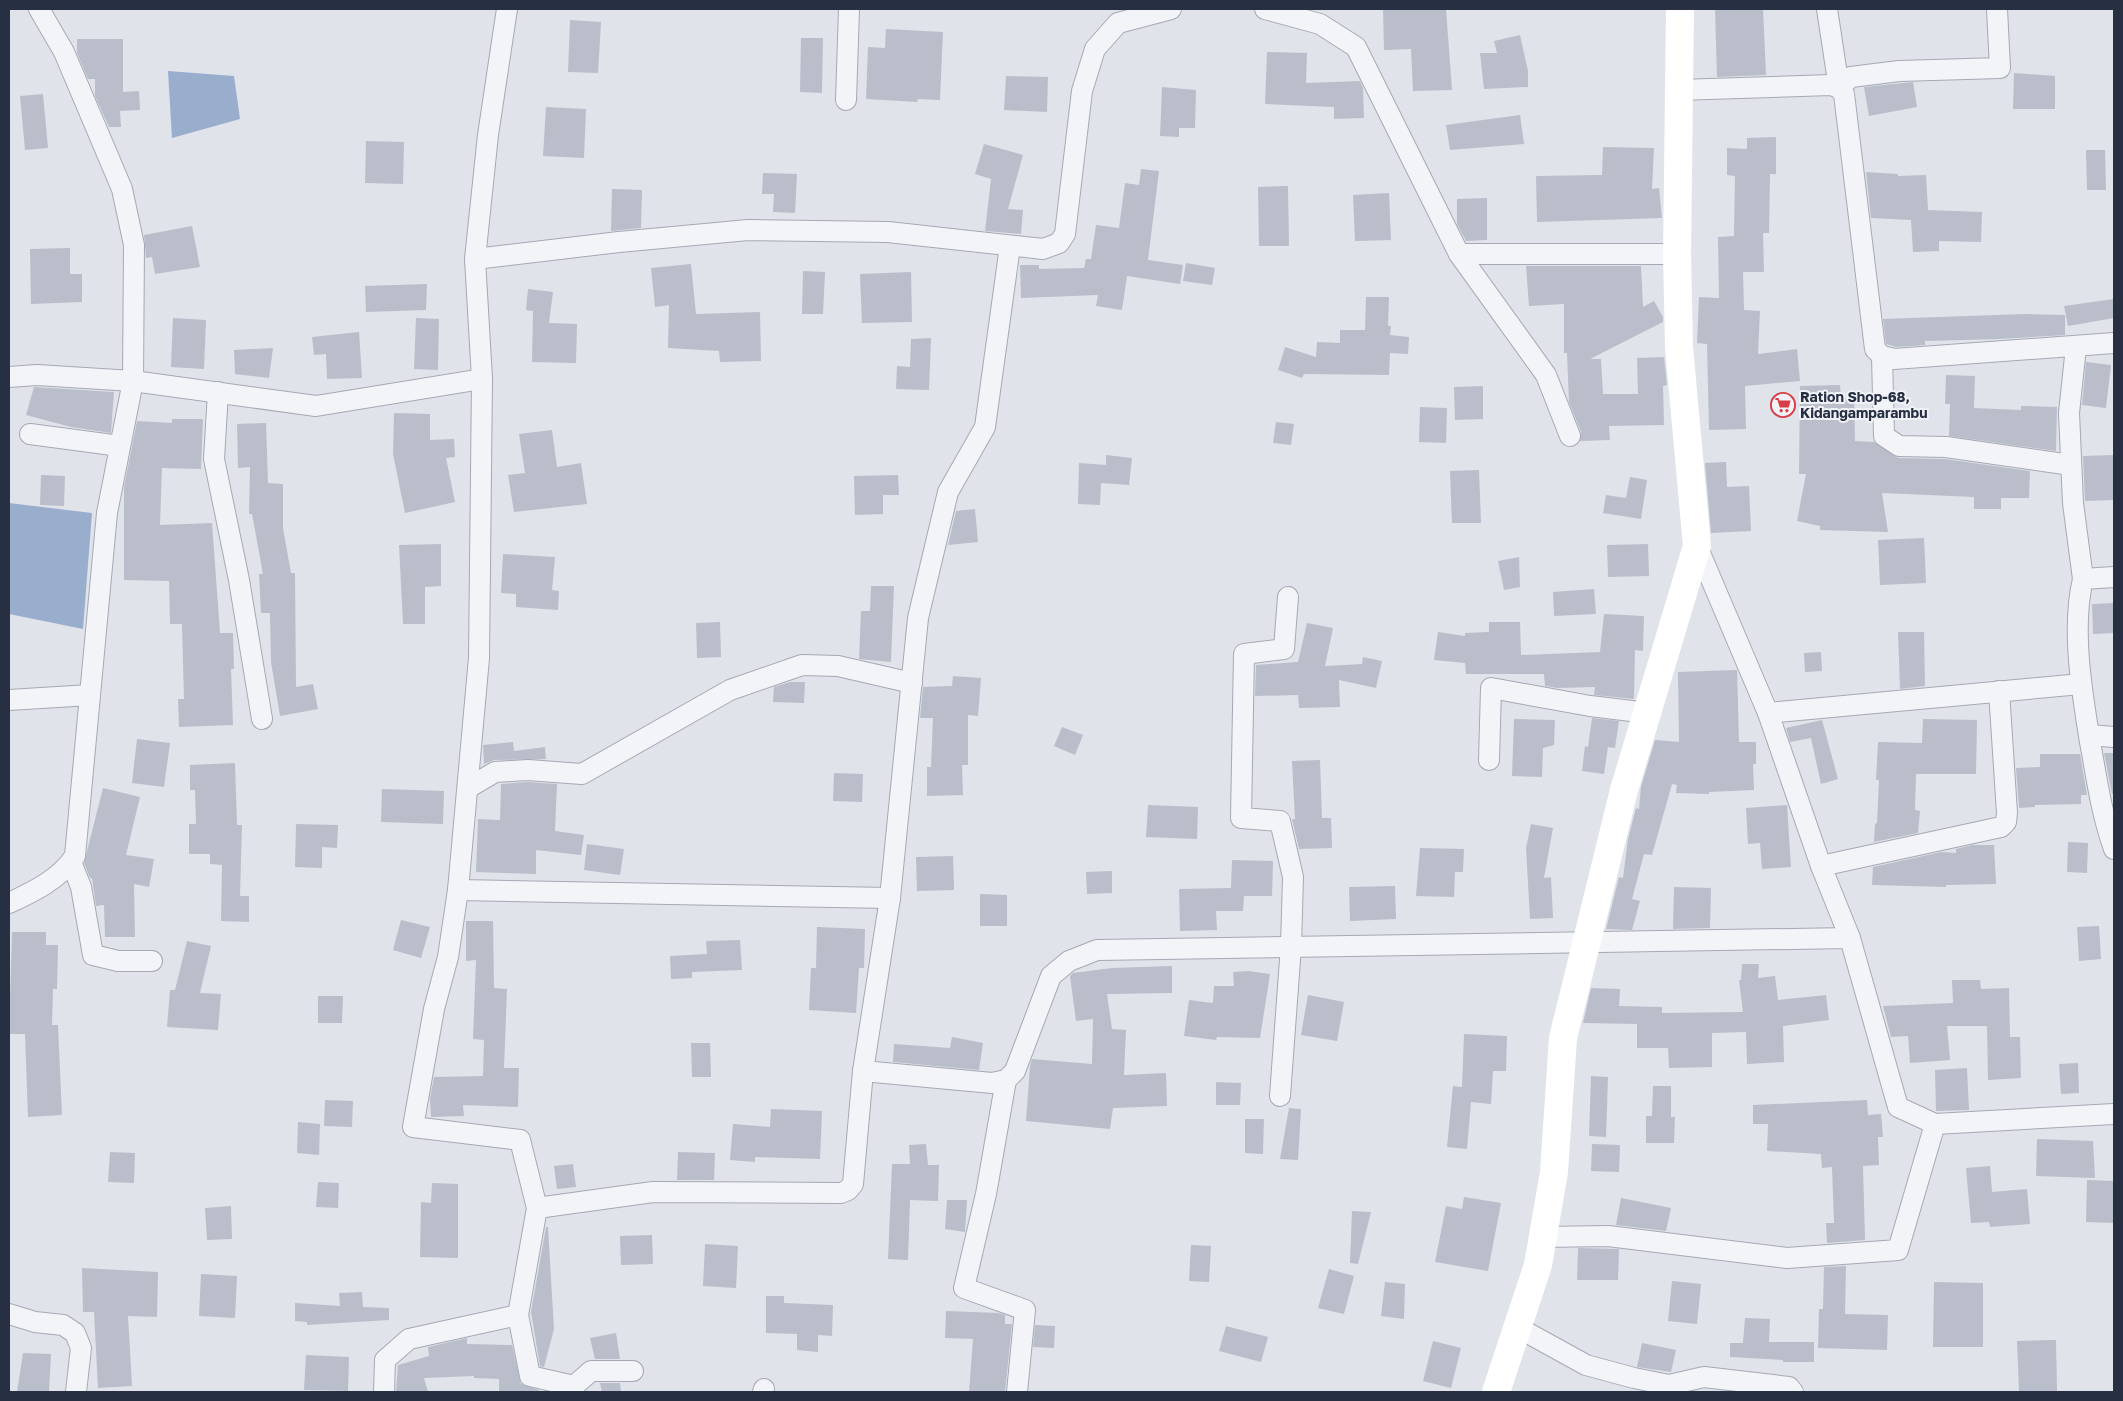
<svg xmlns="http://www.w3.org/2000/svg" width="2123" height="1401" viewBox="0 0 2123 1401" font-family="'Golos Text',sans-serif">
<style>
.water{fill:#99adcd}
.building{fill:#babeca}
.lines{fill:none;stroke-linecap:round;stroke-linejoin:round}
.street-casing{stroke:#a5a9b5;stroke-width:22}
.street{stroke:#f3f4f8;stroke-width:20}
.secondary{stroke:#fff;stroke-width:28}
.labels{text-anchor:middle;stroke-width:4;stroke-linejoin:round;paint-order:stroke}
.poi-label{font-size:14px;font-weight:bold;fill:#272f43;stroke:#f0f2f7;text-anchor:start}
</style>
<rect width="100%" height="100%" fill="#e0e3ea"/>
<!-- water -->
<g class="water">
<path d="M168 71 234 76 240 119 172 138Z"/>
<path d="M9 503 92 513 83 629 9 614Z"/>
</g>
<!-- building -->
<g class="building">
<path d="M1383 9H1446L1452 90 1413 91 1411 49 1384 50Z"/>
<path d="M1715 9H1763L1766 75 1717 77Z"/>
<path d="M570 20 601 22 598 73 568 72Z"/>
<path d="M886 29 943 32 940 100 918 99 917 102 866 99 868 47 885 48Z"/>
<path d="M1520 35 1528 71V87L1484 89 1480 53H1497L1494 41Z"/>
<path d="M801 38H823L822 93 800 92Z"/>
<path d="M77 39H123V92L139 91 140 110 120 111 121 127H109L95 96V79H88L77 53Z"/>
<path d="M1267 52 1307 53 1306 83 1360 81 1363 88 1364 118 1334 119V107L1265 104Z"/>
<path d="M2014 73 2055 76V109H2013Z"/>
<path d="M1006 76 1048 77 1047 112 1004 110Z"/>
<path d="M1913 82 1917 107 1869 116 1864 87Z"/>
<path d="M1162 87 1196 90 1195 128H1179V137L1160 136Z"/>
<path d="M43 94 48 148 25 150 20 96Z"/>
<path d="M546 107 586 109 584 158 543 156Z"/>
<path d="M1520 115 1524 144 1450 150 1446 125Z"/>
<path d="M1776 137V174H1770L1769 233H1763L1764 272H1743L1744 310 1760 311 1758 354 1797 349 1800 381 1745 386 1746 429 1709 430 1707 344 1697 343 1699 297 1719 298 1718 237 1734 236 1735 176 1727 175V148L1747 149V138Z"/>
<path d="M366 141 404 142 403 184 365 183Z"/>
<path d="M984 144 1023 155 1008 209 1023 210 1021 234 985 231 991 179 975 174Z"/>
<path d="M1603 147 1654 148 1652 189 1659 188 1662 218 1537 222 1536 176 1602 175Z"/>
<path d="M2086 150H2105L2106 190H2087Z"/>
<path d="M1141 169 1159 171 1148 260 1183 265 1180 284 1127 276 1122 310 1096 306 1098 295 1021 298 1020 265H1039V269L1084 268 1086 259H1091L1096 225 1119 228 1125 183 1139 185Z"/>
<path d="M1866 172 1898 174V176L1926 175 1928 210 1982 212 1981 242 1939 241V251L1913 252 1911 220 1871 218Z"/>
<path d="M763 173 797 174 795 213 773 212 774 194H762Z"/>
<path d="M1288 186 1289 246H1259L1258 187Z"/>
<path d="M612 189 642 190 641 228 611 231Z"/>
<path d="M1389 193 1391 240 1355 241 1353 195Z"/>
<path d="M1487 198V240L1466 241 1457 224V199Z"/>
<path d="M192 226 200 267 155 274 152 257 146 258 144 235Z"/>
<path d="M70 248V274H82V302L31 304 30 249Z"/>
<path d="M1186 263 1215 268 1212 285 1183 281Z"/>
<path d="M691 264 696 314 760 312 761 361 720 362 719 351 668 348 669 305 655 307 651 268Z"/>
<path d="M1526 266H1641L1643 307 1654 301 1663 317V322L1590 359H1601L1603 394H1638L1637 358 1664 357 1667 385 1663 386 1664 425 1609 426 1610 440 1580 441 1581 432 1569 402 1567 353H1564V304L1529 306Z"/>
<path d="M803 271 825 272 823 314H802Z"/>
<path d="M911 272 912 322 862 323 860 274Z"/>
<path d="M427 284 426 310 366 312 365 286Z"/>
<path d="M528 289 553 292 549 323 577 324 576 363 532 362 533 311 526 310Z"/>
<path d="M1366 297H1389L1388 326H1391L1390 335 1409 337 1408 354 1390 353 1389 375 1304 374 1302 378 1278 370 1285 347 1316 357 1317 342 1340 343V330H1365Z"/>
<path d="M2114 299V318L2068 326 2064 306Z"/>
<path d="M2024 314 2065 315V335L1999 339 1925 341V345L1896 347 1886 344 1883 319Z"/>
<path d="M173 318 206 320 204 369 171 367Z"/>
<path d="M416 318 439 319 438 370 414 369Z"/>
<path d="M359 332 362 378 327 379 326 354 314 355 312 337Z"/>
<path d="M931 338 929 390 896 389 897 366 910 367 911 339Z"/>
<path d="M273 348 269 378 235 374 234 350Z"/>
<path d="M2086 362 2111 365 2106 408 2082 405Z"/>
<path d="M1946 375 1975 376 1974 408 2021 410V406L2057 407 2056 451 1949 436 1950 404H1945Z"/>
<path d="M1840 385 1841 399 1854 398 1855 441 1874 442 1898 458 1945 459 2030 471 2029 498H2001V509H1974V497L1882 493 1888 532 1820 530V526L1797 521 1806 474H1799L1800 386Z"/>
<path d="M1483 386V419L1455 420 1454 387Z"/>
<path d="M34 387 114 392 111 433 71 427 26 415Z"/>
<path d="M1420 407 1447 408 1446 443 1419 442Z"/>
<path d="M394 413 430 414V440L454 439 455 457 446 458 455 502 405 513 393 454Z"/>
<path d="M172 419H203L201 469 162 468 160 525 212 523 220 633H233L234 669H231L233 725 179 727 178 699H184L182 624H170L169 581 124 580V487L137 421 172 423Z"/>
<path d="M1276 422 1294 424 1291 445 1273 443Z"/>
<path d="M266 423 268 483 283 484V528L291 573H295L296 687 313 684 318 709 280 716 271 662 270 613H261L259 574H263L252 514H249L250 467 238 468 237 424Z"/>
<path d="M552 430 557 467 581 463 587 504 514 512 508 475 525 473 519 434Z"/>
<path d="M1106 455 1132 458 1129 485 1101 483 1100 505 1078 504 1079 463 1106 465Z"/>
<path d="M2114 455V500L2085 501 2083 456Z"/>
<path d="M1726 462 1727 487 1749 486 1751 531 1711 533 1705 463Z"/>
<path d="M1479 470 1481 523H1452L1450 471Z"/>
<path d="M41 475 65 476 64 506 40 505Z"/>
<path d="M898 475 899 495H883V514L855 515 854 476Z"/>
<path d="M1630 477 1647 480 1641 519 1603 513 1606 495 1626 498Z"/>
<path d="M975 509 978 542 948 545 956 511Z"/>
<path d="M1924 538 1926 583 1880 585 1878 540Z"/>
<path d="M441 544V586L425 587V624H403L399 545Z"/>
<path d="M1648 544 1649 576 1608 577 1607 545Z"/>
<path d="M503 554 555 557 552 590 559 591 558 610 516 607V594L501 593Z"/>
<path d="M1519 557 1520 587 1504 590 1498 561Z"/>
<path d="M871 586H894L891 662 859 659 861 611H870Z"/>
<path d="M1594 589 1596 614 1554 616 1553 592Z"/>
<path d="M2114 603V633L2093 634 2092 604Z"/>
<path d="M1604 614 1644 616 1643 651 1635 650 1634 699 1594 695 1595 687 1557 688 1545 686 1544 674H1466L1465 663 1434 660 1438 632 1465 636V633L1489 632V622H1520L1521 655 1600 652Z"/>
<path d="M720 622 721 657 697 658 696 623Z"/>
<path d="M1307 623 1333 628 1325 666 1362 664 1363 657 1382 661 1376 688 1339 680 1340 707 1299 708 1298 695 1255 696 1256 665 1298 662Z"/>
<path d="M1898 632H1924L1925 686 1900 689Z"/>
<path d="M1821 652 1822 671 1805 672 1804 653Z"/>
<path d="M1737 670 1739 742H1756V764H1753L1754 790 1709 792V794L1676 793 1677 785 1672 784 1652 855 1644 854 1632 899 1640 901 1632 930 1606 929 1619 877 1623 878 1628 839 1636 808 1639 809 1641 787 1655 740 1679 742 1678 672Z"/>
<path d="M953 676 981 678 978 716 968 715V765H962L963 795 927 796V767H931L933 718H920L923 687 952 686Z"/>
<path d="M790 682H805L804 703 773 702 774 687Z"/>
<path d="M1592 718 1619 721 1615 748 1608 747 1604 774 1582 771 1585 746 1588 747Z"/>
<path d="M1514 719 1555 720 1554 745 1543 748 1542 777 1512 776Z"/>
<path d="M1923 719 1977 720 1976 774H1916L1915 810 1920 811 1918 833 1874 842 1875 824 1877 823 1879 780H1876L1878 742 1922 743Z"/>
<path d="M1822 720 1838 779 1821 784 1811 738 1790 742 1786 728Z"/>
<path d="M1062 727 1083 735 1075 755 1054 746Z"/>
<path d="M137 739 170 743 164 787 132 783Z"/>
<path d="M513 742 514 751 545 747 546 759 494 760 484 764 483 745Z"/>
<path d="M2104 753H2114V794H2112Z"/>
<path d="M2040 754H2080L2087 795H2081V804L2035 805V807L2019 808 2016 768 2040 767Z"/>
<path d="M1320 760 1322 818H1331L1332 848 1299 849 1292 819H1295L1292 761Z"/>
<path d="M235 763 237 825H242L240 896H249V922L221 921 222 865 210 864V854H189V824H196L195 790H190V765Z"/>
<path d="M834 773 863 774 862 802 833 801Z"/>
<path d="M528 782 557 784 555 831 584 835 581 855 536 850V874L476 872 478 819 500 820 501 784Z"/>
<path d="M103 788 140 797 126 855 154 859 149 887 134 884 135 937H105L104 905 96 906 92 878H90L84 863Z"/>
<path d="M382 789 444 791 443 824 381 822Z"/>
<path d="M1148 805 1198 807 1197 839 1146 837Z"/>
<path d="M1787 805 1791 867 1762 869 1760 843 1748 844 1746 808Z"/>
<path d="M296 824 338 825 337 848 322 847V868L295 867Z"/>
<path d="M1531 824 1553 828 1544 878 1551 877 1553 918 1530 919 1526 848Z"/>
<path d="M2068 842 2088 843 2087 873 2067 872Z"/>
<path d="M587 844 624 849 620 875 584 870Z"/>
<path d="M1972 845H1994L1996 884 1946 885V887L1872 885 1873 867 1941 852 1956 853V849Z"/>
<path d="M1420 848 1464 849 1463 872H1455L1454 897 1416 896Z"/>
<path d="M953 856 954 890 917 891 916 857Z"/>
<path d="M1232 860 1273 861 1272 896H1244L1243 911H1216L1217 930 1180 931 1179 889 1231 888Z"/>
<path d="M1112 871V893L1087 894 1086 872Z"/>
<path d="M1395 886 1396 919 1350 921 1349 887Z"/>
<path d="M1674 887 1711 888 1710 928 1673 929Z"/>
<path d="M980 894 1007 895V926H980Z"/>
<path d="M401 920 430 927 421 958 393 950Z"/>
<path d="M466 921H493L494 988 507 989 504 1068H519L518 1107 463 1105 464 1116 431 1117 430 1098 434 1077 483 1076 484 1040 473 1039 476 960 466 961Z"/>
<path d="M2099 926 2101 959 2079 961 2077 927Z"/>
<path d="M817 927 865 929 864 968H859L856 1013 809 1010 811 968H816Z"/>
<path d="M12 932H46V945H58L57 989H53L52 1025H58L62 1115 28 1117 25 1034H9Z"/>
<path d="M740 940 742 970 692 972V978L671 979 670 956 707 954 706 941Z"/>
<path d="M187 941 211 946 200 993 221 994 218 1030 167 1027 170 990H175Z"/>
<path d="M1742 964H1759L1758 978 1775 976 1778 1000 1826 995 1829 1020 1783 1026 1784 1062 1747 1064 1746 1032 1712 1033V1067L1669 1068 1668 1048H1637V1024L1583 1023 1591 988 1620 989 1619 1006 1662 1007V1013L1743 1012 1739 980H1741Z"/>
<path d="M1172 966V993L1107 994 1112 1029 1126 1030 1124 1075 1166 1073 1167 1106 1113 1108 1110 1129 1026 1121 1030 1066 1032 1059 1092 1064 1093 1019 1076 1021 1070 976 1073 973 1112 968Z"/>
<path d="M1248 971 1270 974 1260 1038 1217 1037 1216 1040 1184 1036 1189 1000 1213 1003 1214 986H1234L1233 972Z"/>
<path d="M1952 980H1980L1981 989 2009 988 2010 1037H2020L2021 1078 1988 1080 1987 1026H1947L1950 1060 1910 1063 1908 1036 1891 1037 1883 1006 1953 1003Z"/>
<path d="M1308 995 1344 1002 1337 1041 1301 1035Z"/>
<path d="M318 996H343L342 1023H318Z"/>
<path d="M1464 1034 1507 1036 1506 1071H1493L1491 1104 1471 1102 1467 1149 1447 1147 1453 1086 1462 1087Z"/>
<path d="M952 1037 983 1043 979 1070 893 1062 894 1044 950 1048Z"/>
<path d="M691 1043H710L711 1077H692Z"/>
<path d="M2078 1063 2079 1093 2061 1094 2059 1064Z"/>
<path d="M1967 1068 1969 1110 1936 1111 1935 1070Z"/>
<path d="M1591 1076 1608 1077 1606 1137 1589 1136Z"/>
<path d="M1216 1082 1241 1083 1240 1105H1216Z"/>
<path d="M1653 1086H1671V1117H1675L1674 1143H1646V1116H1652Z"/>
<path d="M325 1100 353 1101 352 1127 324 1126Z"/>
<path d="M1867 1100 1868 1115 1881 1114 1883 1137H1878L1879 1165 1863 1166 1865 1240 1827 1243 1826 1223H1834L1832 1167 1822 1168 1821 1154 1767 1151 1768 1124H1753V1105Z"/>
<path d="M1289 1108 1301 1109 1298 1160 1280 1159Z"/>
<path d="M771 1109 822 1111 820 1159 755 1157V1162L730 1160 733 1124 770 1127Z"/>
<path d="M1245 1119H1264L1263 1154 1245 1153Z"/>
<path d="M298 1122 320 1124 319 1155 297 1153Z"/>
<path d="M2037 1139 2093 1141 2095 1178 2036 1176Z"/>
<path d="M926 1144 928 1165H939L938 1201 910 1200 908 1260 888 1259 892 1164H910L909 1145Z"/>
<path d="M1592 1144 1620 1145 1619 1172 1591 1171Z"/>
<path d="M110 1152 135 1153 134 1183 108 1182Z"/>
<path d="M678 1152 715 1153 714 1180H677Z"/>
<path d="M573 1164 576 1187 557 1189 554 1166Z"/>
<path d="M1990 1166 1992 1192 2027 1189 2030 1224 1990 1227 1989 1222 1971 1223 1966 1168Z"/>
<path d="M2087 1180 2114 1181V1223L2086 1222Z"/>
<path d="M318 1182 339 1183 338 1208 316 1207Z"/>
<path d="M432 1183 458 1184V1258L420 1257 421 1202 431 1203Z"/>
<path d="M1464 1197 1501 1203 1488 1271 1435 1262 1446 1206 1462 1209Z"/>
<path d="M1621 1198 1671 1208 1666 1231 1616 1225Z"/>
<path d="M947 1200H967L965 1232 945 1229Z"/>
<path d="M231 1206 232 1239 207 1240 205 1208Z"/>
<path d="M1352 1211 1371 1212 1358 1264 1350 1263Z"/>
<path d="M546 1227H548L554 1329 544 1367 540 1366 531 1312Z"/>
<path d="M652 1235 653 1264 621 1265 620 1236Z"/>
<path d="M705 1244 738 1246 736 1288 703 1286Z"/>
<path d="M1191 1245 1211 1246 1209 1282 1189 1281Z"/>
<path d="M1578 1248 1619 1249 1618 1280H1577Z"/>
<path d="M1846 1266 1845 1314 1888 1315 1887 1350 1818 1348 1819 1309H1823L1824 1267Z"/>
<path d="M82 1268 158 1272 157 1317 128 1316 132 1386 98 1388 94 1312H83Z"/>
<path d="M1329 1269 1354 1276 1344 1314 1318 1308Z"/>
<path d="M201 1274 237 1276 235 1318 199 1316Z"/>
<path d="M1672 1281 1701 1284 1697 1324 1668 1321Z"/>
<path d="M1385 1282 1405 1284 1404 1319 1381 1316Z"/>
<path d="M1934 1282 1983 1283V1347H1933Z"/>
<path d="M362 1292 363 1307 389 1308V1320L307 1325V1322L295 1321V1303L340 1306 339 1293Z"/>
<path d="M766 1296H784V1303L833 1305 832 1336 818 1335V1352L797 1350V1334L766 1333Z"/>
<path d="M946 1311 998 1313 1005 1315V1324H1012L1005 1392H969L973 1339 945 1338Z"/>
<path d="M1745 1318 1770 1319 1769 1342H1814V1362H1783V1360L1730 1357V1343H1743Z"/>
<path d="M1035 1325 1055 1326 1054 1348 1033 1347Z"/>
<path d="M1226 1326 1268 1337 1261 1362 1219 1351Z"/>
<path d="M616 1333 620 1359H595L590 1338Z"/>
<path d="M467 1338V1344L512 1345 521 1384 539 1390V1392H499V1379L474 1378V1376L424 1378 428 1392H396L398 1365 429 1356 428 1347Z"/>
<path d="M2056 1340 2057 1391 2019 1392 2017 1341Z"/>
<path d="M1433 1341 1461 1348 1451 1388 1423 1381Z"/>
<path d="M1642 1343 1676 1350 1671 1372 1637 1367Z"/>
<path d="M23 1353 51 1354 49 1392H17Z"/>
<path d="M306 1355 349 1357 348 1391 304 1390Z"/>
<path d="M600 1383H620L621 1392H602Z"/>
</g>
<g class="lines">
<defs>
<g id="street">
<path d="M1265 9 1320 24 1356 47 1459 254 1546 375 1570 436"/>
<path d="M1827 9 1839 88"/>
<path d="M1839 88 1851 77 1899 71 2000 68 1997 9"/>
<path d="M1678 90 1831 85 1839 88 1844 94 1875 349 1882 356 1894 359 2114 343"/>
<path d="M846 100 849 9"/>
<path d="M1459 254H1677"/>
<path d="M475 259 619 242 748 230 888 232 1043 249 1059 243 1065 234 1082 91 1095 49 1118 23 1171 9"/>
<path d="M2076 347 2069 413 2073 503 2083 579"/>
<path d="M1882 356 1884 436 1899 446 1946 447 2071 465"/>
<path d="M9 377 37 375 133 381 316 406 482 379"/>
<path d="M218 392 214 459 239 580 262 719"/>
<path d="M30 434 120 446"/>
<path d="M1697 546 1768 713 1821 866 1850 938 1898 1107 1935 1124 2114 1114"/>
<path d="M2114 577 2083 579C2071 629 2082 692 2090 742 2097 780 2101 812 2114 849"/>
<path d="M9 700 90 695"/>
<path d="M1768 713 2081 684"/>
<path d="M2089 735 2114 737"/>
<path d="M1489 760 1491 688 1590 706 1648 713"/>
<path d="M468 788 495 772 528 770 582 774 730 690 802 665 838 666 912 683"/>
<path d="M71 862 81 887 93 955 118 961H152"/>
<path d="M1821 866 2001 827 2006 822 2007 813 1999 691"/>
<path d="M458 890 890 898"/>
<path d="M9 903C33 892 60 879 75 856L107 513 133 381 134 245 122 189 64 52 39 9"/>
<path d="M863 1071 992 1083 1006 1080 1015 1071 1051 976 1069 961 1097 950 1850 938"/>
<path d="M1006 1080 986 1194 964 1288 1025 1310 1017 1392"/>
<path d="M1280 1096 1291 946 1293 877 1280 821 1241 818 1244 654 1284 649 1288 597"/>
<path d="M537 1208 653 1192 841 1193 848 1190 853 1184 863 1071 890 898 918 618 948 492 985 427 1010 246"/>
<path d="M1543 1237 1608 1236 1787 1258 1898 1250 1935 1124"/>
<path d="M9 1314 35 1322 63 1325 75 1333 81 1348 76 1392"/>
<path d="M518 1315 530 1376 574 1386 591 1371H633"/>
<path d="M1517 1327 1586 1365 1634 1378 1669 1385 1704 1377 1789 1387 1793 1392"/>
<path d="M384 1392 385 1360 409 1339 518 1315 537 1208 520 1140 413 1127 434 1009 448 957 458 890 479 658 482 379 475 259 488 135 507 9"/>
<path d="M763 1392 764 1389"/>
</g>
</defs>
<!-- street casing -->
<use href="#street" class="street-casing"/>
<!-- street -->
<use href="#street" class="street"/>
<!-- secondary -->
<path class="secondary" d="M1496 1392 1538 1265 1554 1172 1563 1038 1624 790 1697 546 1679 347 1677 254 1680 9"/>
</g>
<!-- icons -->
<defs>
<symbol id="supermarket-ring" viewBox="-11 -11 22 22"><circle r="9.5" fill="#f0f2f7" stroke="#d83c44" stroke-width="1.5"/><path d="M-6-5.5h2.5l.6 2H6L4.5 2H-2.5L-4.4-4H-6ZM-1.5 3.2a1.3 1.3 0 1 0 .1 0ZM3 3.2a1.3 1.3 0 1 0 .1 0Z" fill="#d83c44"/></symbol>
</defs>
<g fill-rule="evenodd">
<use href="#supermarket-ring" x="1769" y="391" width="28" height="28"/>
</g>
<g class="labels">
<!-- poi labels -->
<g class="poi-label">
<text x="1800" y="402">Ration Shop-68,<tspan x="1800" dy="16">Kidangamparambu</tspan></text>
</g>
</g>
<!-- border -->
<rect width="2123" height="1401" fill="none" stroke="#272f43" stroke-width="20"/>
</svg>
